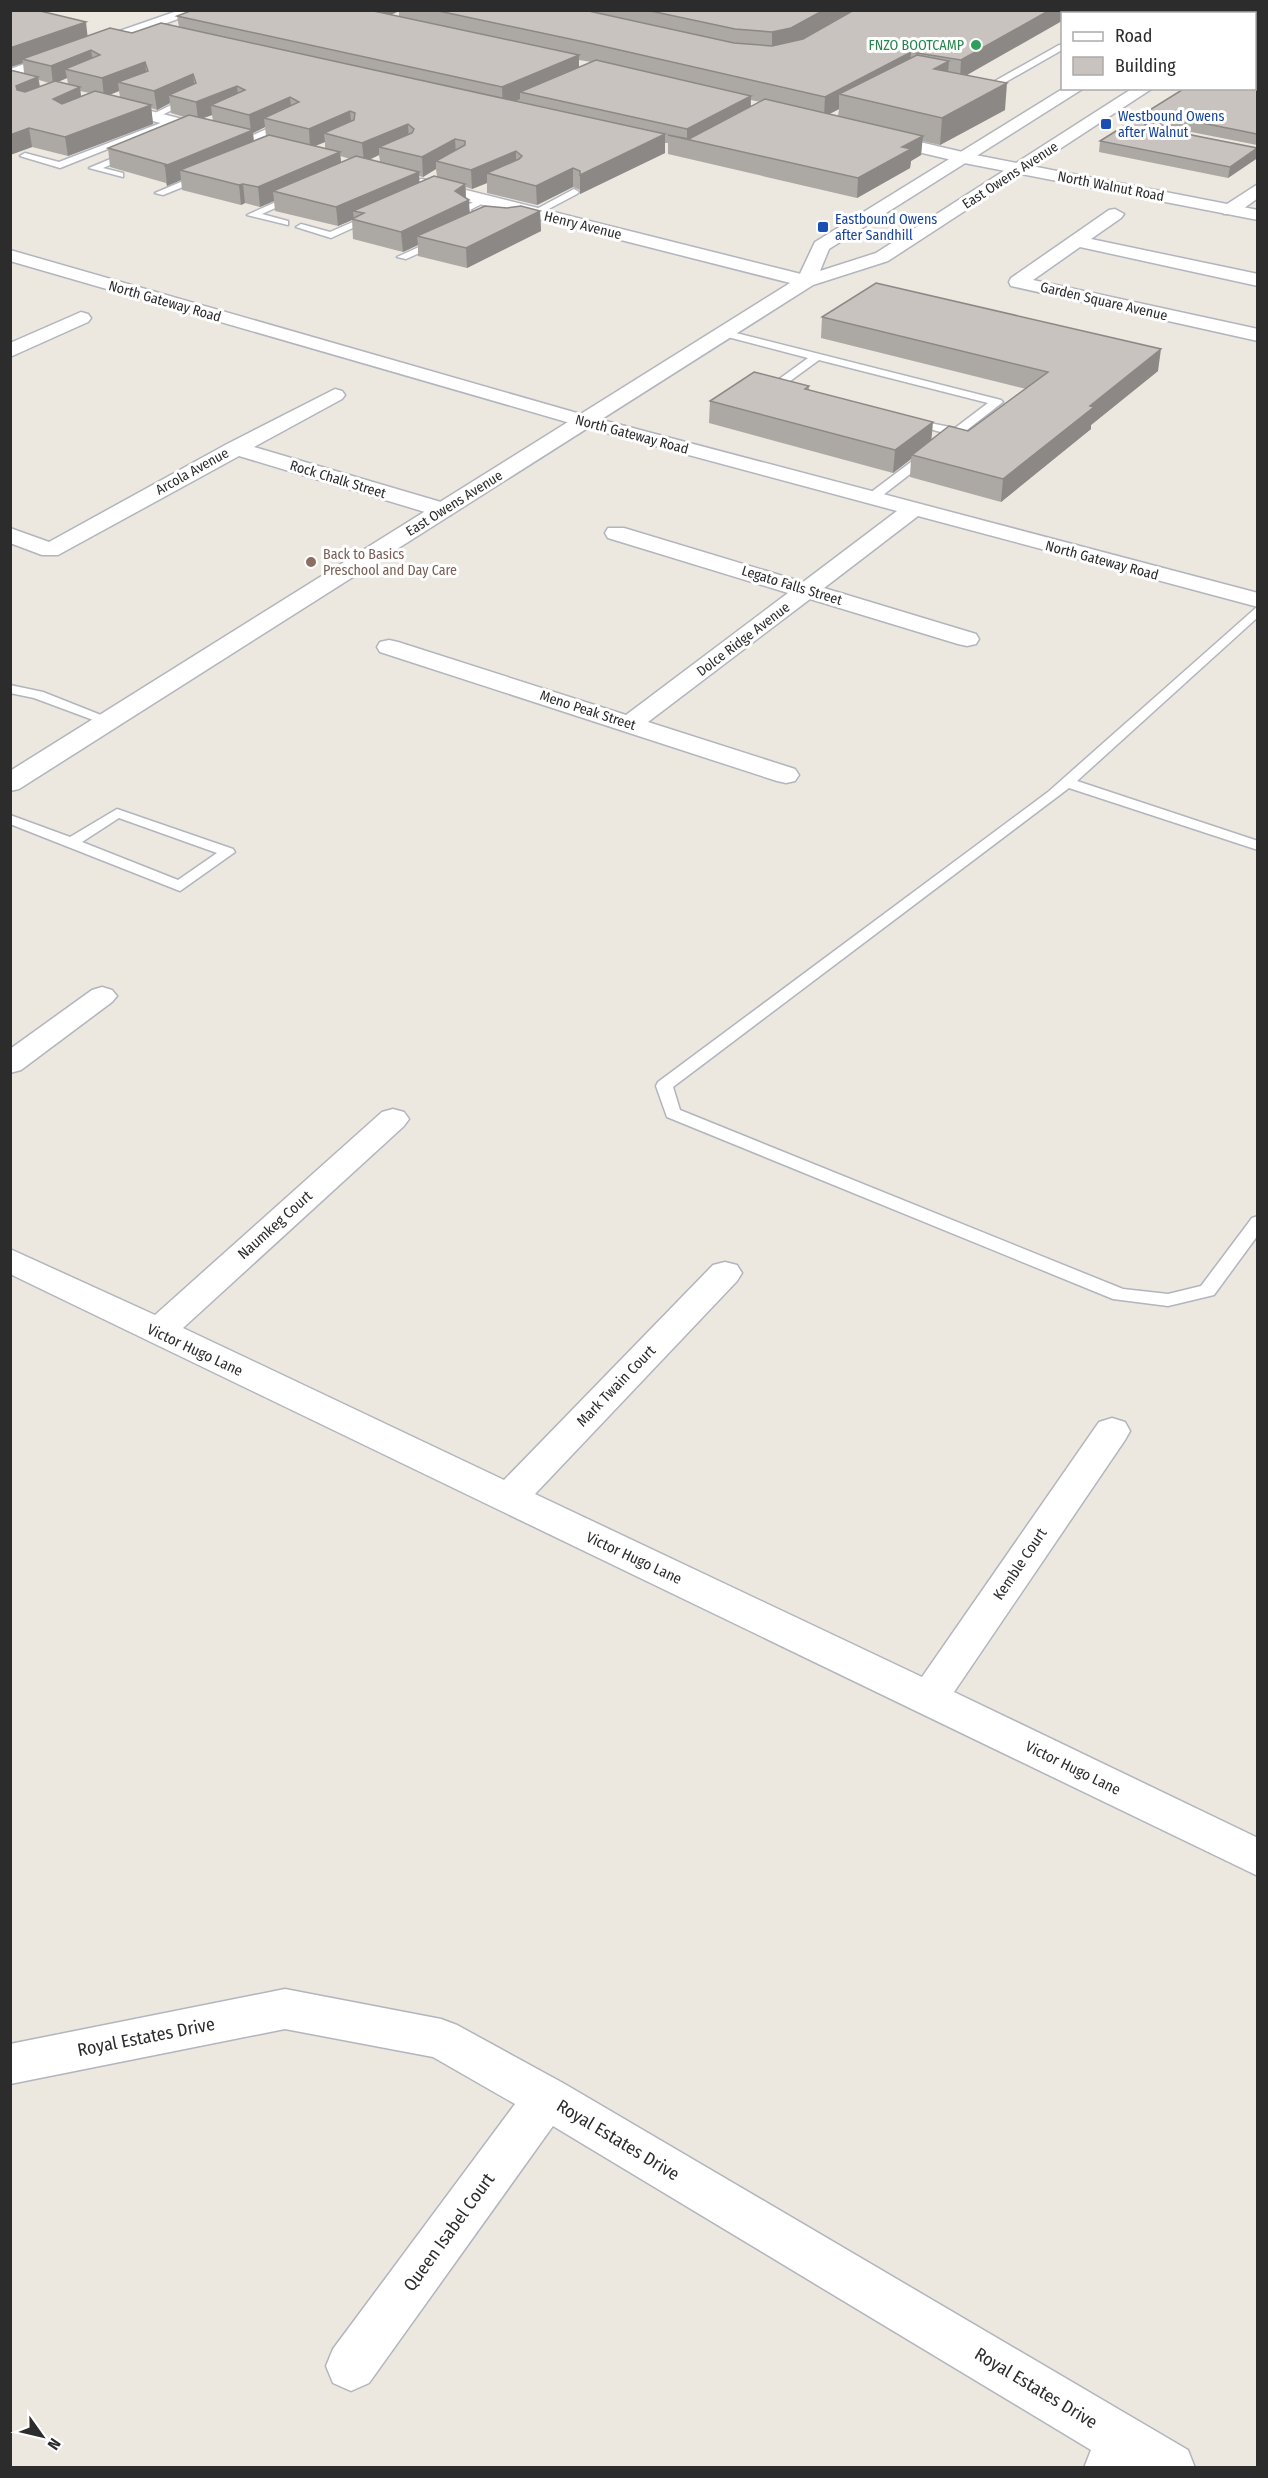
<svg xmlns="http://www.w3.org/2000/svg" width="1268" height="2478" viewBox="0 0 1268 2478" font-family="'Fira Sans Condensed',sans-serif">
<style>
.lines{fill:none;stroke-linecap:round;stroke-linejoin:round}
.service-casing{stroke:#b2b5be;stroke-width:3}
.minor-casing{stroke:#b2b5be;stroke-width:3}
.tertiary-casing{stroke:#b2b5be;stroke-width:3}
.secondary-casing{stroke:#b2b5be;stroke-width:3}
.service{fill:#fff;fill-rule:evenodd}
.minor{fill:#fff;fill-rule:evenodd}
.tertiary{fill:#fff;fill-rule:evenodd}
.secondary{fill:#fff;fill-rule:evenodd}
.wall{fill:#aca8a3;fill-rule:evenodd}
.shaded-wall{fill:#8c8885}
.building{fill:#c8c3be;stroke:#8c8885;stroke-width:1.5}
.leisure-dot{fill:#2e9e5b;stroke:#fff;stroke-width:2}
.transit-dot{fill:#1a4fb4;stroke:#fff;stroke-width:2}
.education-dot{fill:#8d6e63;stroke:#fff;stroke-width:2}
.labels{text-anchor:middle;stroke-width:6;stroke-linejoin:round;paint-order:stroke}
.far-leisure-label{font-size:14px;fill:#27864d;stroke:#fff;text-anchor:end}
.far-transit-label{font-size:14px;fill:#164399;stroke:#fff;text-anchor:start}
.far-street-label{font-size:14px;fill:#2c2c2c;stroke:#fff}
.far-education-label{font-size:14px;fill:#785e54;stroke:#fff;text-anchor:start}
.street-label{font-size:15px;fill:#2c2c2c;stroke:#fff}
.near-street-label{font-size:18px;fill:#2c2c2c;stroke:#fff}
</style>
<rect width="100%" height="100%" fill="#ece7df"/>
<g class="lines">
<defs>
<g id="service">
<path d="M1059 45H1062V50L990 91 975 87 979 84 986 86Z"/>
<path d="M189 96 196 98 156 118 149 116Z"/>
<path d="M171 119 178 121 60 168 20 156 25 153 59 162Z"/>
<path d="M287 120 290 121V125L250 142 242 140Z"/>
<path d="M127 152 135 154 103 168 123 173V177L89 168Z"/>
<path d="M202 173 207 176 205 178 163 195 155 193Z"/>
<path d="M574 189 579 192 577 194 524 222 516 220Z"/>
<path d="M294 194 302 196 262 214 288 221V225L247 215Z"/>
<path d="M481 198 489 200 470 210 481 217V221H475L458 210Z"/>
<path d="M371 214 379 216 331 238 296 227 301 224 330 232Z"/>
<path d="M439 238 444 241 442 243 406 259 397 257Z"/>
<path d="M724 330 1001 400 1003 402 874 502H866V496L948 434 904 422V418L955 428 988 403 819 360 786 384 797 389 791 392 771 385 808 358 720 335 719 333Z"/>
<path d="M1258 606V617L1077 781 1258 841V850L1069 788 673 1087 680 1110 1123 1289 1168 1294 1201 1286 1252 1218 1258 1216V1235L1214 1295 1168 1306 1113 1299 667 1117 656 1086 658 1082 1048 792Z"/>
<path d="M10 685 43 692 116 721 114 724H104L34 698 10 693Z"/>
<path d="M117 809 233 849 235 852 180 891 10 824V815L70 837ZM119 818 217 853 178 880 82 842Z"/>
</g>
<g id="minor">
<path d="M180 10H203L10 79V69Z"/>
<path d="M108 100 221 129 223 132 215 137 102 108 100 105Z"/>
<path d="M877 132 971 154 973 158 965 163 871 141 869 137 871 133Z"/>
<path d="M422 179 813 277 815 281 806 287 416 188 413 184 416 180Z"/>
<path d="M1258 184V198L1236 214H1224L1221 210 1224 206Z"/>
<path d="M1115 209 1124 214 1121 218 1091 239 1258 274V286L1080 247 1033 280 1258 329V341L1011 286 1009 282 1011 278 1109 210Z"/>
<path d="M10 250 591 417 1258 593V607L918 516 824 588 976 634 979 639 976 644 967 646 958 644 810 599 648 722 795 769 799 775 795 781 786 783 777 781 380 652 377 647 380 642 389 640 398 642 626 715 788 593 608 538 605 533 608 528H624L803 582 897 511 577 425 10 261Z"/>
<path d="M81 312 88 314 91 318 88 322 10 357V343Z"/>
<path d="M335 389 342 391 345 395 342 399 254 447 451 505 454 510 451 515H435L239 456 58 555H42L10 543V528L49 542 227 444Z"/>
<path d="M102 987 112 990 117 996 112 1002 21 1070 10 1073V1049L92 990Z"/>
<path d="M393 1109 404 1112 409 1119 404 1126 183 1328 504 1480 713 1265 725 1262 737 1265 742 1273 737 1281 535 1494 922 1677 1099 1422 1112 1418 1125 1422 1130 1431 1125 1440 954 1692 1258 1838V1876L10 1274V1249L155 1315 382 1112Z"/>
<path d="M285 1989 441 2019 457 2025 563 2083 1188 2450 1195 2468H1084L1091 2450 553 2126 369 2383 351 2391 333 2383 326 2366 333 2349 515 2104 433 2057 285 2029 10 2084V2044Z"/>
</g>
<path id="tertiary" d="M965 153 1258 210V220L959 162 957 158 959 154Z"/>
<g id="secondary">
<path d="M1191 10H1208L1206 14H1189Z"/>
<path d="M1258 12V22H1254V14H1252Z"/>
<path d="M1064 88H1084L829 249 820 271 876 253 1133 88H1153L888 261 813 285 19 789 10 791V771L798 278 815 242Z"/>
</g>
</defs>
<!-- service casing -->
<use href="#service" class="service-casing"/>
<!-- minor casing -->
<use href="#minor" class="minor-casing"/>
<!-- tertiary casing -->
<use href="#tertiary" class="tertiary-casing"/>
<!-- secondary casing -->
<use href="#secondary" class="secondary-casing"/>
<!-- service -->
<use href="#service" class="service"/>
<!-- minor -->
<use href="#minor" class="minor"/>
<!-- tertiary -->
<use href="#tertiary" class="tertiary"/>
<!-- secondary -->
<use href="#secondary" class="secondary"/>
</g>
<!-- wall -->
<g class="wall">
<path d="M10 10 87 36 132 33 179 27 177 16 193 10H1081L1076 14H1062L967 75 1005 110 940 145 922 141 921 155 911 161 910 168 857 198 668 154V143H665V153L580 194V190L573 187 537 205 487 193V183L472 189 466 187V198L470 212 507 208 540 211 541 231 467 268 418 256V245L403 252 353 239 352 220 338 226 275 211 274 201 260 207 245 203 241 205 182 190 181 180 167 186 166 183 110 167 108 148 184 117 171 113 170 103 157 110 151 108 153 124 68 156 32 147 10 155V70L24 73 23 63 10 67ZM399 11V17L391 15ZM579 60 591 62 579 67ZM67 78 68 84 58 82ZM39 80 49 83 40 87ZM80 91 90 93 81 96ZM119 91 120 97 109 95ZM751 100 760 102 751 107ZM839 109 838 116 829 114ZM212 115 213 121 203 118ZM265 127 266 136 254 141 253 133ZM325 142V149L315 146ZM379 155 380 162 369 160ZM340 156 347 158 351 159 341 163ZM436 169 437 176 419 182V176L423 177Z"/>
<path d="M1257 38V79H1254V39Z"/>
<path d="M1257 82V145L1151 124 1148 126 1256 159 1228 178 1099 152 1100 141 1185 88Z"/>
<path d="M822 317 1158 371 1091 425V429L1001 502 910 477 911 459 893 473 709 423 710 401 809 386V390L931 440 968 431 1026 389 821 338Z"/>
</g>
<!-- shaded-wall -->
<g class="shaded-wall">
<path d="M383 10H399V11L384 18Z"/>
<path d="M824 10H859L790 47 772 51V32Z"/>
<path d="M1050 10H1064V14H1062V21L960 79 961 60Z"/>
<path d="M1065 10H1081L1076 14H1064Z"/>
<path d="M86 22 88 40 22 59 23 63 10 67V48Z"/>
<path d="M91 50 94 68 65 69 67 78 53 84 51 66Z"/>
<path d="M911 52 910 71 839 94V109L824 117 825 97Z"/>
<path d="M579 55V74L520 92V99L503 107 502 87Z"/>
<path d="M949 61 947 86 934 69Z"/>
<path d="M145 62 147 80 118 82 119 91 104 97 102 78Z"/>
<path d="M193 74 195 92 169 95 170 103 157 110 154 91Z"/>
<path d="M38 77 41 95 17 90 16 86Z"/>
<path d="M1007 83 1005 110 940 145 942 118Z"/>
<path d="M237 86 239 104 211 105 212 115 198 120 196 102Z"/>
<path d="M80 87 82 106 56 117 53 99Z"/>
<path d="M751 96 750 115 698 142 687 139V129Z"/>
<path d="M290 97 292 116 264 118 265 127 253 133 254 149 180 170 181 180 167 186 165 166 251 131 249 115Z"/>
<path d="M151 105 153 124 68 156 65 137Z"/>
<path d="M350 111 352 130 324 133 325 142 310 148 309 129Z"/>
<path d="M1153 113 1151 124 1141 130 1142 119Z"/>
<path d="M408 124 409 143 379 147V155L364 162 362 143Z"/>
<path d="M29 128 32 147 10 155V135Z"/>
<path d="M665 134V153L580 194V175Z"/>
<path d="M923 136 921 155 911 161 910 168 857 198 858 178 902 147Z"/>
<path d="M455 139 456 158 436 161V169L423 177 422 157Z"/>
<path d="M1257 148 1256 159 1228 178 1230 167Z"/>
<path d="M516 151V170L487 173V183L472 189 471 170Z"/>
<path d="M340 152 342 171 273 191 274 201 260 207 258 187Z"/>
<path d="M573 168V187L537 205 536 186Z"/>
<path d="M419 172 420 191 364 213 353 211 354 220 352 219V220L338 226 336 207Z"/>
<path d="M243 184 245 203 241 205 239 185Z"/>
<path d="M465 184 466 202 469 200 470 220 417 236 418 245 403 252 401 232Z"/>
<path d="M540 211 541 231 467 268 466 248Z"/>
<path d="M1161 349 1158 371 1091 425V429L1001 502 1003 479 1090 406Z"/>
<path d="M933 422 931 444 912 455 911 459 893 473 895 450Z"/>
</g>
<!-- building -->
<g class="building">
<path d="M10 10H36L86 22 10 48Z"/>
<path d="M193 10H369L579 55 502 87 177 16Z"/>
<path d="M434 10H584L734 43 772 46 803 39 854 10H1050L961 60 911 52 825 97 589 43Z"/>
<path d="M646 10H824L791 28 772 32 735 29Z"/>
<path d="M161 23 665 134 580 175V171L573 168 536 186 487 173 519 159 522 156 516 151 471 170 436 161 465 145V141L455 139 422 157 379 147 412 133 414 129 408 124 362 143 324 133 354 120 355 113 350 111 309 129 264 118 299 102 290 97 249 115 211 105 245 90 237 86 196 102 169 95 196 83 193 74 154 91 118 82 148 71 145 62 102 78 65 69 100 55 91 50 51 66 22 59 110 28 132 33Z"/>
<path d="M1257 44V69L1254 68V46Z"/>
<path d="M917 55 949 61 934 69 1007 83 942 118 839 94Z"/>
<path d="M596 60 751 96 687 129 520 92Z"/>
<path d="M10 70 38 77 16 86 17 90 25 92 55 81 80 87 53 99 62 104 95 91 151 105 65 137 29 128 10 135Z"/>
<path d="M1254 81 1257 82V134L1153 113 1142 119 1146 126 1257 148 1230 167 1100 141 1185 88H1254Z"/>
<path d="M765 99 923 136 902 147 911 149 858 178 668 135 689 139Z"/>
<path d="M189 115 253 130 165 166H164L168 165 108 148Z"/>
<path d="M269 135 340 152 258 187 243 184 239 185 180 170Z"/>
<path d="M356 156 419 172 336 207 273 191Z"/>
<path d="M434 176 465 184 455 191 469 200 401 232 352 219 364 213 353 211Z"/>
<path d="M485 206 507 208 521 206 540 211 466 248 417 236Z"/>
<path d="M876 283 1161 349 1090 406 1094 407 1003 479 912 455 949 426 968 431 1048 372 822 317Z"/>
<path d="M754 372 809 386 805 389 933 422 895 450 710 401Z"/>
</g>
<!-- markers -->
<circle class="leisure-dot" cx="976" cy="45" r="6"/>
<g class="transit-dot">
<rect x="1100" y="118" width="12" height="12" rx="3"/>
<rect x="817" y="221" width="12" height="12" rx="3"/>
</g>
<circle class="education-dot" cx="311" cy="562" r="6"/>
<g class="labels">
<!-- far-leisure labels -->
<g class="far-leisure-label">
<text x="964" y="50">FNZO BOOTCAMP</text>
</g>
<!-- far-transit labels -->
<g class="far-transit-label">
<text x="1118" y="121">Westbound Owens<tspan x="1118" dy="16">after Walnut</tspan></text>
<text x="835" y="224">Eastbound Owens<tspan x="835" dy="16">after Sandhill</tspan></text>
</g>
<!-- far-street labels -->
<g class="far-street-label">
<text transform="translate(1010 175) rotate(-33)" y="5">East Owens Avenue</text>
<text transform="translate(1111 186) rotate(11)" y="5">North Walnut Road</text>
<text transform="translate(583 225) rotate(14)" y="5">Henry Avenue</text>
<text transform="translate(165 301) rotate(16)" y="5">North Gateway Road</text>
<text transform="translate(1104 301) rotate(13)" y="5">Garden Square Avenue</text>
<text transform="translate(632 434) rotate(15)" y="5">North Gateway Road</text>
<text transform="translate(192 471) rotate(-29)" y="5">Arcola Avenue</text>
<text transform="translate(338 479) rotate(17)" y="5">Rock Chalk Street</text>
<text transform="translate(454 503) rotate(-32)" y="5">East Owens Avenue</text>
<text transform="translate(1102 560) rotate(15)" y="5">North Gateway Road</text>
<text transform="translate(792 585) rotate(17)" y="5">Legato Falls Street</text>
<text transform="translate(743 639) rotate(-37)" y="5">Dolce Ridge Avenue</text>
<text transform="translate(588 710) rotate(18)" y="5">Meno Peak Street</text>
</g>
<!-- far-education labels -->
<g class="far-education-label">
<text x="323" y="559">Back to Basics<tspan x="323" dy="16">Preschool and Day Care</tspan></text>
</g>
<!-- street labels -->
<g class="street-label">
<text transform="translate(275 1225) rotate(-42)" y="5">Naumkeg Court</text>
<text transform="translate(195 1350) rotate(25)" y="5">Victor Hugo Lane</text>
<text transform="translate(616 1386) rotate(-46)" y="5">Mark Twain Court</text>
<text transform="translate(634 1558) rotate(25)" y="5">Victor Hugo Lane</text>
<text transform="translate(1020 1564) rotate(-56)" y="5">Kemble Court</text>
<text transform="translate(1073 1768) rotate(26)" y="5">Victor Hugo Lane</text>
</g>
<!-- near-street labels -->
<g class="near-street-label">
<text transform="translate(146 2037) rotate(-11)" y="6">Royal Estates Drive</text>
<text transform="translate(618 2140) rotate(31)" y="6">Royal Estates Drive</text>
<text transform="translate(449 2232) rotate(-54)" y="6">Queen Isabel Court</text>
<text transform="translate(1036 2388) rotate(31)" y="6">Royal Estates Drive</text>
</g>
</g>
<!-- border -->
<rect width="1268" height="2478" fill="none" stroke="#2c2c2c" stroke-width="24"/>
<!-- legend -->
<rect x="1061" y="12" width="195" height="78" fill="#ffffff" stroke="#ababab" stroke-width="1.5"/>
<rect x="1073" y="32" width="30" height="9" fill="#ffffff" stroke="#ababab" stroke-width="1.5"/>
<text x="1115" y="42" font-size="18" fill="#2c2c2c">Road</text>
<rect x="1073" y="57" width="30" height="18" fill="#c8c3be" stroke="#ababab" stroke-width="1.5"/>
<text x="1115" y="72" font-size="18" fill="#2c2c2c">Building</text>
<!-- north arrow -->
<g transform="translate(42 2436) rotate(124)" stroke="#ffffff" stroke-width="4.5" paint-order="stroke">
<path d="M0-4.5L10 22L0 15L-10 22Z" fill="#2c2c2c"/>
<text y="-9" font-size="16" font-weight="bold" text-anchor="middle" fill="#2c2c2c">N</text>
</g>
</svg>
